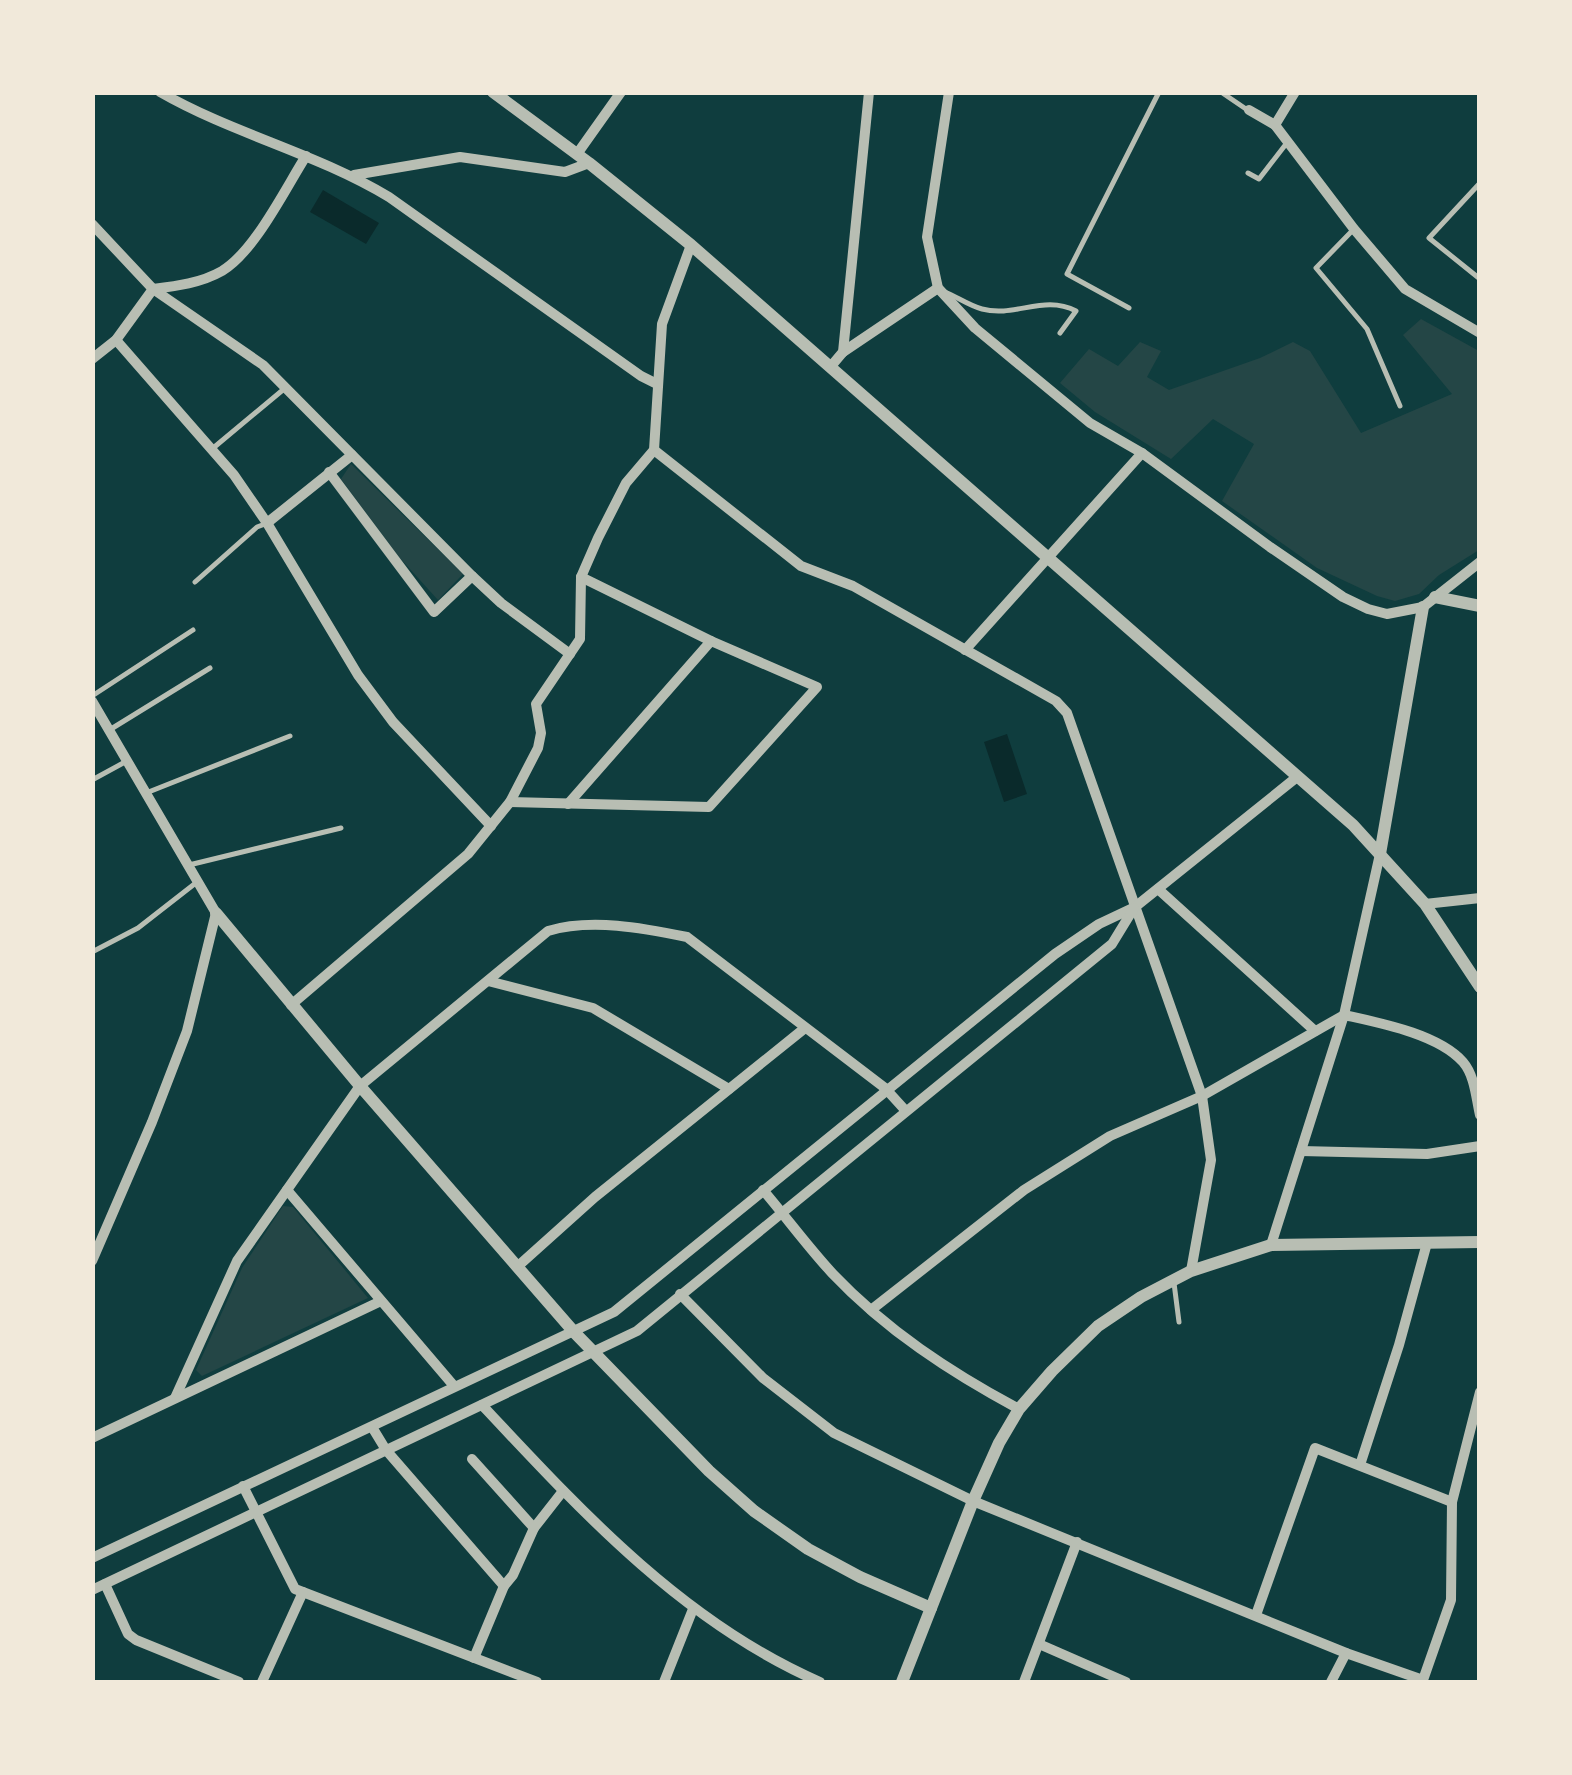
<svg xmlns="http://www.w3.org/2000/svg" width="1572" height="1775" viewBox="0 0 1572 1775" font-family="Karla,sans-serif">
<style>
.green{fill:#244646}
.water{fill:#0a2a2b}
.lines{fill:none;stroke-linecap:round;stroke-linejoin:round}
.service{stroke:#b8beb3;stroke-width:5}
.minor{stroke:#b8beb3;stroke-width:10}
.tertiary{stroke:#b8beb3;stroke-width:12}
</style>
<rect width="100%" height="100%" fill="#0f3d3e"/>
<!-- green -->
<g class="green">
<path d="M1421 319 1479 351V550L1439 575 1419 594 1395 601 1377 596 1317 568 1222 501 1254 444 1213 419 1171 459 1095 412 1060 383 1089 349 1118 366 1140 342 1161 351 1147 377 1169 390 1260 358 1293 342 1310 351 1361 433 1452 394 1403 335Z"/>
<path d="M351 464 463 574 438 600 400 558 341 479Z"/>
<path d="M283 1206 293 1207 368 1298 202 1376 196 1370 242 1268Z"/>
</g>
<!-- water -->
<g class="water">
<path d="M323 190 379 223 366 244 310 212Z"/>
<path d="M1007 734 1027 794 1004 802 984 742Z"/>
</g>
<g class="lines">
<!-- service -->
<g class="service">
<path d="M1221 92 1246 109"/>
<path d="M1248 173 1259 179 1286 144"/>
<path d="M1480 183 1429 238 1480 279"/>
<path d="M1352 231 1316 268 1367 329 1400 406"/>
<path d="M945 292C957 297 970 306 982 309 1015 318 1044 294 1076 311L1060 333"/>
<path d="M1129 308 1067 274 1159 92"/>
<path d="M212 449 284 389"/>
<path d="M195 582 257 527 265 524"/>
<path d="M92 696 193 630"/>
<path d="M111 729 210 668"/>
<path d="M92 780 125 762"/>
<path d="M146 793 290 736"/>
<path d="M189 865 341 828"/>
<path d="M92 952 138 928 197 882"/>
<path d="M1174 1283 1179 1322"/>
</g>
<!-- minor -->
<g class="minor">
<path d="M160 92C233 134 316 153 389 197L641 376 657 384"/>
<path d="M949 92 927 237 938 288 975 328 1090 423 1142 453 1270 547 1343 597 1368 609 1387 614 1423 607 1480 562"/>
<path d="M1249 110 1275 125 1354 229 1405 289 1480 333"/>
<path d="M1275 125 1295 92"/>
<path d="M577 154 621 92"/>
<path d="M354 175 460 157 565 172 589 163"/>
<path d="M92 224 153 289 263 365 472 576 501 603 570 654"/>
<path d="M116 340 234 475 267 523 358 675 393 722 491 826"/>
<path d="M843 352 938 288"/>
<path d="M92 359 116 340 153 289C177 286 201 283 222 271 255 251 285 189 306 156"/>
<path d="M832 365 843 352 869 92"/>
<path d="M654 450 801 566 853 586 1056 701 1067 713 1202 1096 1211 1160 1191 1271"/>
<path d="M329 472 434 612 472 576"/>
<path d="M267 523 352 455"/>
<path d="M965 650 1142 453"/>
<path d="M92 701 216 913 187 1031 152 1122 92 1261"/>
<path d="M510 802 709 807 817 687 711 641 581 577"/>
<path d="M568 804 711 641"/>
<path d="M1158 889 1315 1031"/>
<path d="M1425 904 1480 898"/>
<path d="M488 981 593 1008 729 1089"/>
<path d="M291 1005 468 854 510 802 538 748 541 733 536 704 580 639 581 577 598 538 626 483 654 450 662 324 691 245"/>
<path d="M1301 1151 1427 1154 1480 1146"/>
<path d="M287 1190 454 1386"/>
<path d="M763 1190C786 1217 808 1247 832 1273 886 1330 950 1372 1019 1409"/>
<path d="M1271 1245 1344 1015 1380 854"/>
<path d="M517 1267 595 1197 805 1028"/>
<path d="M680 1294 763 1378 834 1433 973 1501 1346 1653 1423 1680 1451 1600 1452 1502 1480 1392"/>
<path d="M871 1310 1024 1190 1110 1136 1202 1096 1344 1015C1380 1023 1438 1034 1463 1062 1475 1076 1476 1098 1480 1115"/>
<path d="M175 1398 237 1261 360 1086 548 931C591 918 643 928 687 937L885 1088 905 1110"/>
<path d="M482 1405C582 1512 684 1623 820 1682"/>
<path d="M372 1427 386 1450 504 1586"/>
<path d="M92 1438 381 1301"/>
<path d="M472 1459 534 1528"/>
<path d="M1360 1465 1399 1345 1427 1243"/>
<path d="M243 1486 295 1589 537 1682"/>
<path d="M92 1558 614 1312 1055 954 1099 924 1135 907 1297 777"/>
<path d="M105 1584 128 1634 136 1640 239 1682"/>
<path d="M92 1590 637 1331 1112 944 1134 908"/>
<path d="M1256 1615 1315 1448 1452 1502"/>
<path d="M1039 1644 1126 1682"/>
<path d="M474 1658 504 1586 513 1575 534 1528 563 1491"/>
<path d="M262 1682 303 1592"/>
<path d="M664 1682 693 1609"/>
<path d="M1024 1682 1077 1542"/>
<path d="M1331 1682 1346 1653"/>
</g>
<!-- tertiary -->
<g class="tertiary">
<path d="M493 92 589 163 691 245 1353 825 1425 904 1480 987"/>
<path d="M1435 597 1480 606"/>
<path d="M1380 854 1423 607"/>
<path d="M216 913 360 1086 574 1332 709 1471 754 1511 808 1549 860 1577 931 1608"/>
<path d="M902 1682 973 1501 999 1443 1019 1409 1052 1371 1098 1326 1141 1297 1191 1271 1271 1245 1480 1242"/>
</g>
</g>
<!-- border -->
<rect width="1572" height="1775" fill="none" stroke="#f1e9da" stroke-width="190"/>
</svg>
